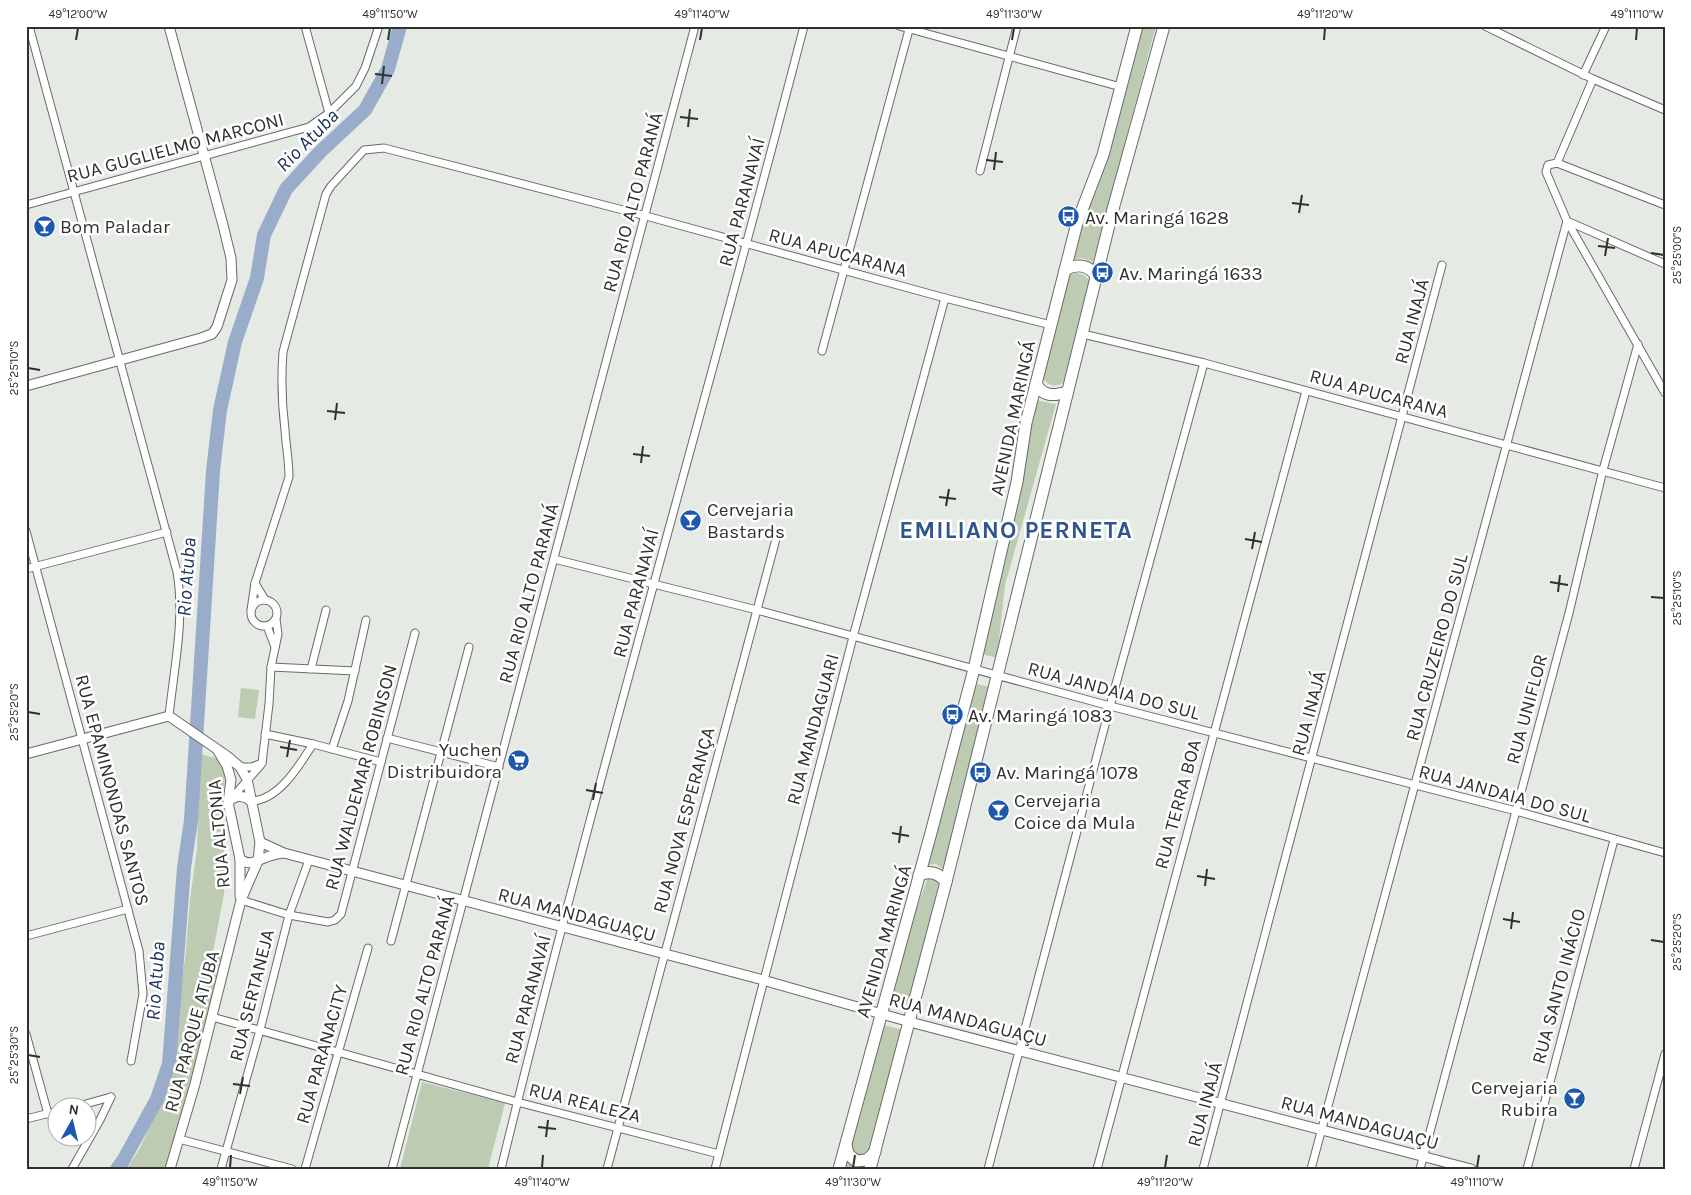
<svg xmlns="http://www.w3.org/2000/svg" width="1691" height="1195" viewBox="0 0 1691 1195" font-family="Karla,sans-serif">
<style>
.green{fill:#bccbb1}
.lines{fill:none;stroke-linecap:round;stroke-linejoin:round}
.river{stroke:#99adcb;stroke-width:14}
.minor-casing{stroke:#686b66;stroke-width:9}
.tertiary-casing{stroke:#686b66;stroke-width:11}
.primary-casing{stroke:#686b66;stroke-width:13}
.minor{stroke:#fff;stroke-width:7}
.tertiary{stroke:#fff;stroke-width:9}
.primary{stroke:#fff;stroke-width:11}
.ticks{fill:none;stroke:#30312f;stroke-width:2}
.labels{text-anchor:middle;stroke-width:5;stroke-linejoin:round;paint-order:stroke}
.street-label{font-size:19px;fill:#30312f;stroke:#fff}
.poi-label{font-size:19px;fill:#30312f;stroke:#fff;text-anchor:start}
.water-label{font-size:20px;font-style:italic;fill:#153058;stroke:#fff}
.district-label{font-size:24px;font-weight:bold;letter-spacing:1px;fill:#31568d;stroke:#fff}
.neatline{fill:none;stroke:#30312f;stroke-width:2}
.ticks-label{font-size:12px;text-anchor:middle;fill:#30312f}
</style>
<rect width="100%" height="100%" fill="#e6eae4"/>
<!-- green -->
<g class="green">
<path d="M1143 26H1156L1093 262 1082 258 1074 259 1083 224 1107 157Z"/>
<path d="M1076 273 1084 275 1090 281 1063 383C1054 388 1046 385 1042 376L1069 276Z"/>
<path d="M1035 400 1056 404 1005 585 997 658 982 654Z"/>
<path d="M974 683 989 687 944 870 936 864 927 865Z"/>
<path d="M241 688 259 690 255 719 238 717Z"/>
<path d="M200 754 219 759 225 774 224 790 218 811 225 859 224 894 213 952 223 954 193 1076 165 1169H127L140 1148 148 1130 177 1056 176 1009 185 960 190 900 197 848Z"/>
<path d="M928 877 939 880V883L908 1005 889 1000 914 910 918 905Z"/>
<path d="M884 1025 903 1030 865 1169H845Z"/>
<path d="M422 1082 505 1103 488 1169H400Z"/>
</g>
<g class="lines">
<!-- river -->
<path class="river" d="M117 1169 123 1161 157 1099 169 1064 184 868 191 820 213 471 220 410 235 342 257 278 264 235 286 189 320 152 365 110 388 69 400 26"/>
<defs>
<g id="minor">
<path d="M29 26 177 572C185 619 174 668 169 716"/>
<path d="M305 26 329 113"/>
<path d="M899 26 1121 87"/>
<path d="M1485 26 1593 79 1665 110"/>
<path d="M1583 75 1606 26"/>
<path d="M1557 163 1548 165 1546 172 1567 221 1665 393"/>
<path d="M1557 163 1665 205"/>
<path d="M1557 163 1593 79"/>
<path d="M980 171 1017 26"/>
<path d="M26 205 309 127 329 113 356 86 365 68 379 26"/>
<path d="M1567 221 1665 264"/>
<path d="M1083 334 1204 363 1665 488"/>
<path d="M822 351 910 26"/>
<path d="M26 531 139 951 143 994 131 1061"/>
<path d="M554 559 757 610 1110 706 1516 811 1665 853"/>
<path d="M26 569 167 532"/>
<path d="M255 583 265 600"/>
<circle cx="264" cy="613" r="13"/>
<path d="M251 610 255 583 289 477C289 461 286 446 285 430 282 405 281 378 283 352L326 194 331 186 364 150 384 148 646 216 945 298 1051 325"/>
<path d="M267 626 275 647"/>
<path d="M271 667 355 671"/>
<path d="M311 669 326 610"/>
<path d="M265 734 313 744 381 762"/>
<path d="M387 738 499 767"/>
<path d="M332 749 348 701 366 620"/>
<path d="M240 767H252L262 763"/>
<path d="M230 800 260 766 262 763 269 704 271 667 278 634 276 619"/>
<path d="M251 801C279 801 300 764 313 744"/>
<path d="M241 900 289 915 328 922 335 920 341 914 415 633"/>
<path d="M26 936 128 909"/>
<path d="M391 941 469 647"/>
<path d="M212 1017 517 1102 719 1154"/>
<path d="M26 1034 48 1114"/>
<path d="M71 1108 111 1097"/>
<path d="M26 1119 58 1111"/>
<path d="M179 1139 292 1169"/>
<path d="M72 1169 100 1120 111 1097"/>
<path d="M221 1169 260 1030 289 915 309 860"/>
<path d="M305 1169 368 948"/>
<path d="M392 1169 695 26"/>
<path d="M501 1169C594 786 705 408 804 26"/>
<path d="M607 1169 776 539"/>
<path d="M715 1169 853 637 945 298"/>
<path d="M988 1169 1110 706 1204 363"/>
<path d="M1097 1169 1306 391"/>
<path d="M1203 1169 1442 265"/>
<path d="M1311 1169 1567 221"/>
<path d="M1420 1169 1516 811 1569 613 1603 470 1638 344"/>
<path d="M1527 1169 1614 840"/>
<path d="M1634 1169 1665 1054"/>
</g>
<g id="tertiary">
<path d="M26 386 201 338 212 334 217 327 232 280 231 258 223 225 169 26"/>
<path d="M218 751 227 766 231 780 228 802 240 859V896"/>
<path d="M26 754 169 716 227 756 240 767 247 779 260 842 258 861 241 900 195 1084 170 1169"/>
<path d="M228 802C235 795 244 795 251 801"/>
<path d="M260 842 284 853 763 980 910 1022 1471 1169"/>
<path d="M240 859C250 867 257 860 267 857 272 855 278 854 283 853"/>
</g>
<g id="primary">
<path d="M1065 270C1077 263 1089 265 1096 276"/>
<path d="M1036 383C1042 397 1054 396 1067 392"/>
<path d="M919 875C930 870 939 873 946 882"/>
<path d="M846 1145 848 1154 856 1161 867 1160 875 1152"/>
<path d="M839 1169 932 829 974 669 1017 482 1026 423 1077 223 1103 155 1137 26"/>
<path d="M870 1169 946 882 1113 209 1164 26"/>
</g>
</defs>
<!-- minor casing -->
<use href="#minor" class="minor-casing"/>
<!-- tertiary casing -->
<use href="#tertiary" class="tertiary-casing"/>
<!-- primary casing -->
<use href="#primary" class="primary-casing"/>
<!-- minor -->
<use href="#minor" class="minor"/>
<!-- tertiary -->
<use href="#tertiary" class="tertiary"/>
<!-- primary -->
<use href="#primary" class="primary"/>
</g>
<!-- ticks -->
<path class="ticks" d="M76 40 78 28M388 40 390 28M700 40 702 28M1012 40 1014 28M1324 40 1325 28M1636 40 1637 28M375 74 392 76M382 84 384 66M680 117 698 119M688 127 690 109M986 160 1003 162M994 170 996 152M1292 203 1309 205M1299 213 1302 195M1598 246 1615 248M1651 253 1664 255M1605 256 1608 238M28 368 40 370M327 411 345 413M335 420 337 403M633 454 650 456M641 463 643 446M939 497 956 499M946 506 949 489M1245 539 1262 542M1252 549 1255 532M1550 582 1568 585M1558 592 1560 575M1651 597 1664 598M28 712 40 714M280 747 297 750M287 757 290 740M586 790 603 793M593 800 596 783M892 833 909 836M899 843 901 826M1197 876 1215 879M1205 886 1207 869M1503 919 1520 922M1511 929 1513 912M1651 940 1664 942M28 1055 40 1057M233 1084 250 1086M240 1094 243 1077M538 1127 556 1129M546 1137 548 1120M230 1168 231 1155M542 1168 543 1155M853 1168 855 1155M1165 1168 1167 1155M1477 1168 1479 1155"/>
<!-- icons -->
<defs>
<symbol id="bus-disc" viewBox="-11 -11 22 22"><circle r="9.5" fill="#1e58aa" stroke="#fff"/><path d="M-5-6H5V4H4V6H2V4H-2V6H-4V4H-5ZM-3.5-4V0h7V-4ZM-3.5 1.2v1.5H-2V1.2ZM2 1.2v1.5H3.5V1.2Z" fill="#fff"/></symbol>
<symbol id="bar-disc" viewBox="-11 -11 22 22"><circle r="9.5" fill="#1e58aa" stroke="#fff"/><path d="M-6-5H6L.8 .8V4.5H3.5V6h-7V4.5H-.8V.8Z" fill="#fff"/></symbol>
<symbol id="supermarket-disc" viewBox="-11 -11 22 22"><circle r="9.5" fill="#1e58aa" stroke="#fff"/><path d="M-6-5.5h2.5l.6 2H6L4.5 2H-2.5L-4.4-4H-6ZM-1.5 3.2a1.3 1.3 0 1 0 .1 0ZM3 3.2a1.3 1.3 0 1 0 .1 0Z" fill="#fff"/></symbol>
</defs>
<g fill-rule="evenodd">
<use href="#bus-disc" x="1056" y="204" width="25" height="25"/>
<use href="#bar-disc" x="32" y="214" width="25" height="25"/>
<use href="#bus-disc" x="1090" y="260" width="25" height="25"/>
<use href="#bar-disc" x="678" y="508" width="25" height="25"/>
<use href="#bus-disc" x="940" y="702" width="25" height="25"/>
<use href="#supermarket-disc" x="506" y="748" width="25" height="25"/>
<use href="#bus-disc" x="968" y="760" width="25" height="25"/>
<use href="#bar-disc" x="986" y="798" width="25" height="25"/>
<use href="#bar-disc" x="1562" y="1086" width="25" height="25"/>
</g>
<g class="labels">
<!-- street labels -->
<g class="street-label">
<text transform="translate(175 147) rotate(-15)" y="7">RUA GUGLIELMO MARCONI</text>
<text transform="translate(632 202) rotate(-75)" y="7">RUA RIO ALTO PARANÁ</text>
<text transform="translate(741 202) rotate(-75)" y="7">RUA PARANAVAÍ</text>
<text transform="translate(838 252) rotate(15)" y="7">RUA APUCARANA</text>
<text transform="translate(1411 321) rotate(-75)" y="7">RUA INAJÁ</text>
<text transform="translate(1379 393) rotate(15)" y="7">RUA APUCARANA</text>
<text transform="translate(1012 418) rotate(-78)" y="7">AVENIDA MARINGÁ</text>
<text transform="translate(528 593) rotate(-75)" y="7">RUA RIO ALTO PARANÁ</text>
<text transform="translate(635 593) rotate(-75)" y="7">RUA PARANAVAÍ</text>
<text transform="translate(1436 647) rotate(-75)" y="7">RUA CRUZEIRO DO SUL</text>
<text transform="translate(1114 690) rotate(15)" y="7">RUA JANDAIA DO SUL</text>
<text transform="translate(1526 709) rotate(-75)" y="7">RUA UNIFLOR</text>
<text transform="translate(1308 713) rotate(-75)" y="7">RUA INAJÁ</text>
<text transform="translate(812 729) rotate(-75)" y="7">RUA MANDAGUARI</text>
<text transform="translate(360 777) rotate(-75)" y="7">RUA WALDEMAR ROBINSON</text>
<text transform="translate(113 790) rotate(75)" y="7">RUA EPAMINONDAS SANTOS</text>
<text transform="translate(1505 793) rotate(15)" y="7">RUA JANDAIA DO SUL</text>
<text transform="translate(1177 804) rotate(-75)" y="7">RUA TERRA BOA</text>
<text transform="translate(683 820) rotate(-75)" y="7">RUA NOVA ESPERANÇA</text>
<text transform="translate(218 834) rotate(-95)" y="7">RUA ALTONIA</text>
<text transform="translate(577 914) rotate(15)" y="7">RUA MANDAGUAÇU</text>
<text transform="translate(883 941) rotate(-74)" y="7">AVENIDA MARINGÁ</text>
<text transform="translate(424 985) rotate(-75)" y="7">RUA RIO ALTO PARANÁ</text>
<text transform="translate(1558 986) rotate(-75)" y="7">RUA SANTO INÁCIO</text>
<text transform="translate(251 995) rotate(-76)" y="7">RUA SERTANEJA</text>
<text transform="translate(527 999) rotate(-75)" y="7">RUA PARANAVAÍ</text>
<text transform="translate(968 1019) rotate(15)" y="7">RUA MANDAGUAÇU</text>
<text transform="translate(191 1031) rotate(-75)" y="7">RUA PARQUE ATUBA</text>
<text transform="translate(321 1054) rotate(-74)" y="7">RUA PARANACITY</text>
<text transform="translate(585 1102) rotate(14)" y="7">RUA REALEZA</text>
<text transform="translate(1204 1104) rotate(-75)" y="7">RUA INAJÁ</text>
<text transform="translate(1360 1122) rotate(15)" y="7">RUA MANDAGUAÇU</text>
</g>
<!-- poi labels -->
<g class="poi-label">
<text x="1085" y="224">Av. Maringá 1628</text>
<text x="60" y="233">Bom Paladar</text>
<text x="1119" y="280">Av. Maringá 1633</text>
<text x="707" y="516">Cervejaria<tspan x="707" dy="22">Bastards</tspan></text>
<text x="968" y="722">Av. Maringá 1083</text>
<text x="502" y="756" text-anchor="end">Yuchen<tspan x="502" dy="22">Distribuidora</tspan></text>
<text x="996" y="779">Av. Maringá 1078</text>
<text x="1014" y="807">Cervejaria<tspan x="1014" dy="22">Coice da Mula</tspan></text>
<text x="1558" y="1094" text-anchor="end">Cervejaria<tspan x="1558" dy="22">Rubira</tspan></text>
</g>
<!-- water labels -->
<g class="water-label">
<text transform="translate(307 140) rotate(-45)" y="7">Rio Atuba</text>
<text transform="translate(186 577) rotate(-86)" y="7">Rio Atuba</text>
<text transform="translate(155 981) rotate(-86)" y="7">Rio Atuba</text>
</g>
<!-- district labels -->
<g class="district-label">
<text x="1016" y="538">EMILIANO PERNETA</text>
</g>
</g>
<!-- border -->
<rect width="1691" height="1195" fill="none" stroke="#ffffff" stroke-width="55"/>
<!-- north arrow -->
<g transform="translate(72 1122) rotate(8)"><circle r="24" fill="#ffffff" stroke="#acadac"/>
<path d="M0-4L9 19L0 12L-9 19Z" fill="#1e58aa"/>
<text y="-8" font-size="14" font-weight="bold" text-anchor="middle" fill="#30312f">N</text>
</g>
<rect x="28" y="28" width="1636" height="1140" class="neatline"/>
<g class="ticks-label">
<text x="78" y="18">49°12'00"W</text>
<text x="390" y="18">49°11'50"W</text>
<text x="702" y="18">49°11'40"W</text>
<text x="1014" y="18">49°11'30"W</text>
<text x="1325" y="18">49°11'20"W</text>
<text x="1637" y="18">49°11'10"W</text>
<text transform="translate(1677 255) rotate(-90)" y="4">25°25'00"S</text>
<text transform="translate(14 368) rotate(-90)" y="4">25°25'10"S</text>
<text transform="translate(1677 598) rotate(-90)" y="4">25°25'10"S</text>
<text transform="translate(14 712) rotate(-90)" y="4">25°25'20"S</text>
<text transform="translate(1677 942) rotate(-90)" y="4">25°25'20"S</text>
<text transform="translate(14 1055) rotate(-90)" y="4">25°25'30"S</text>
<text x="230" y="1186">49°11'50"W</text>
<text x="542" y="1186">49°11'40"W</text>
<text x="853" y="1186">49°11'30"W</text>
<text x="1165" y="1186">49°11'20"W</text>
<text x="1477" y="1186">49°11'10"W</text>
</g>
</svg>
